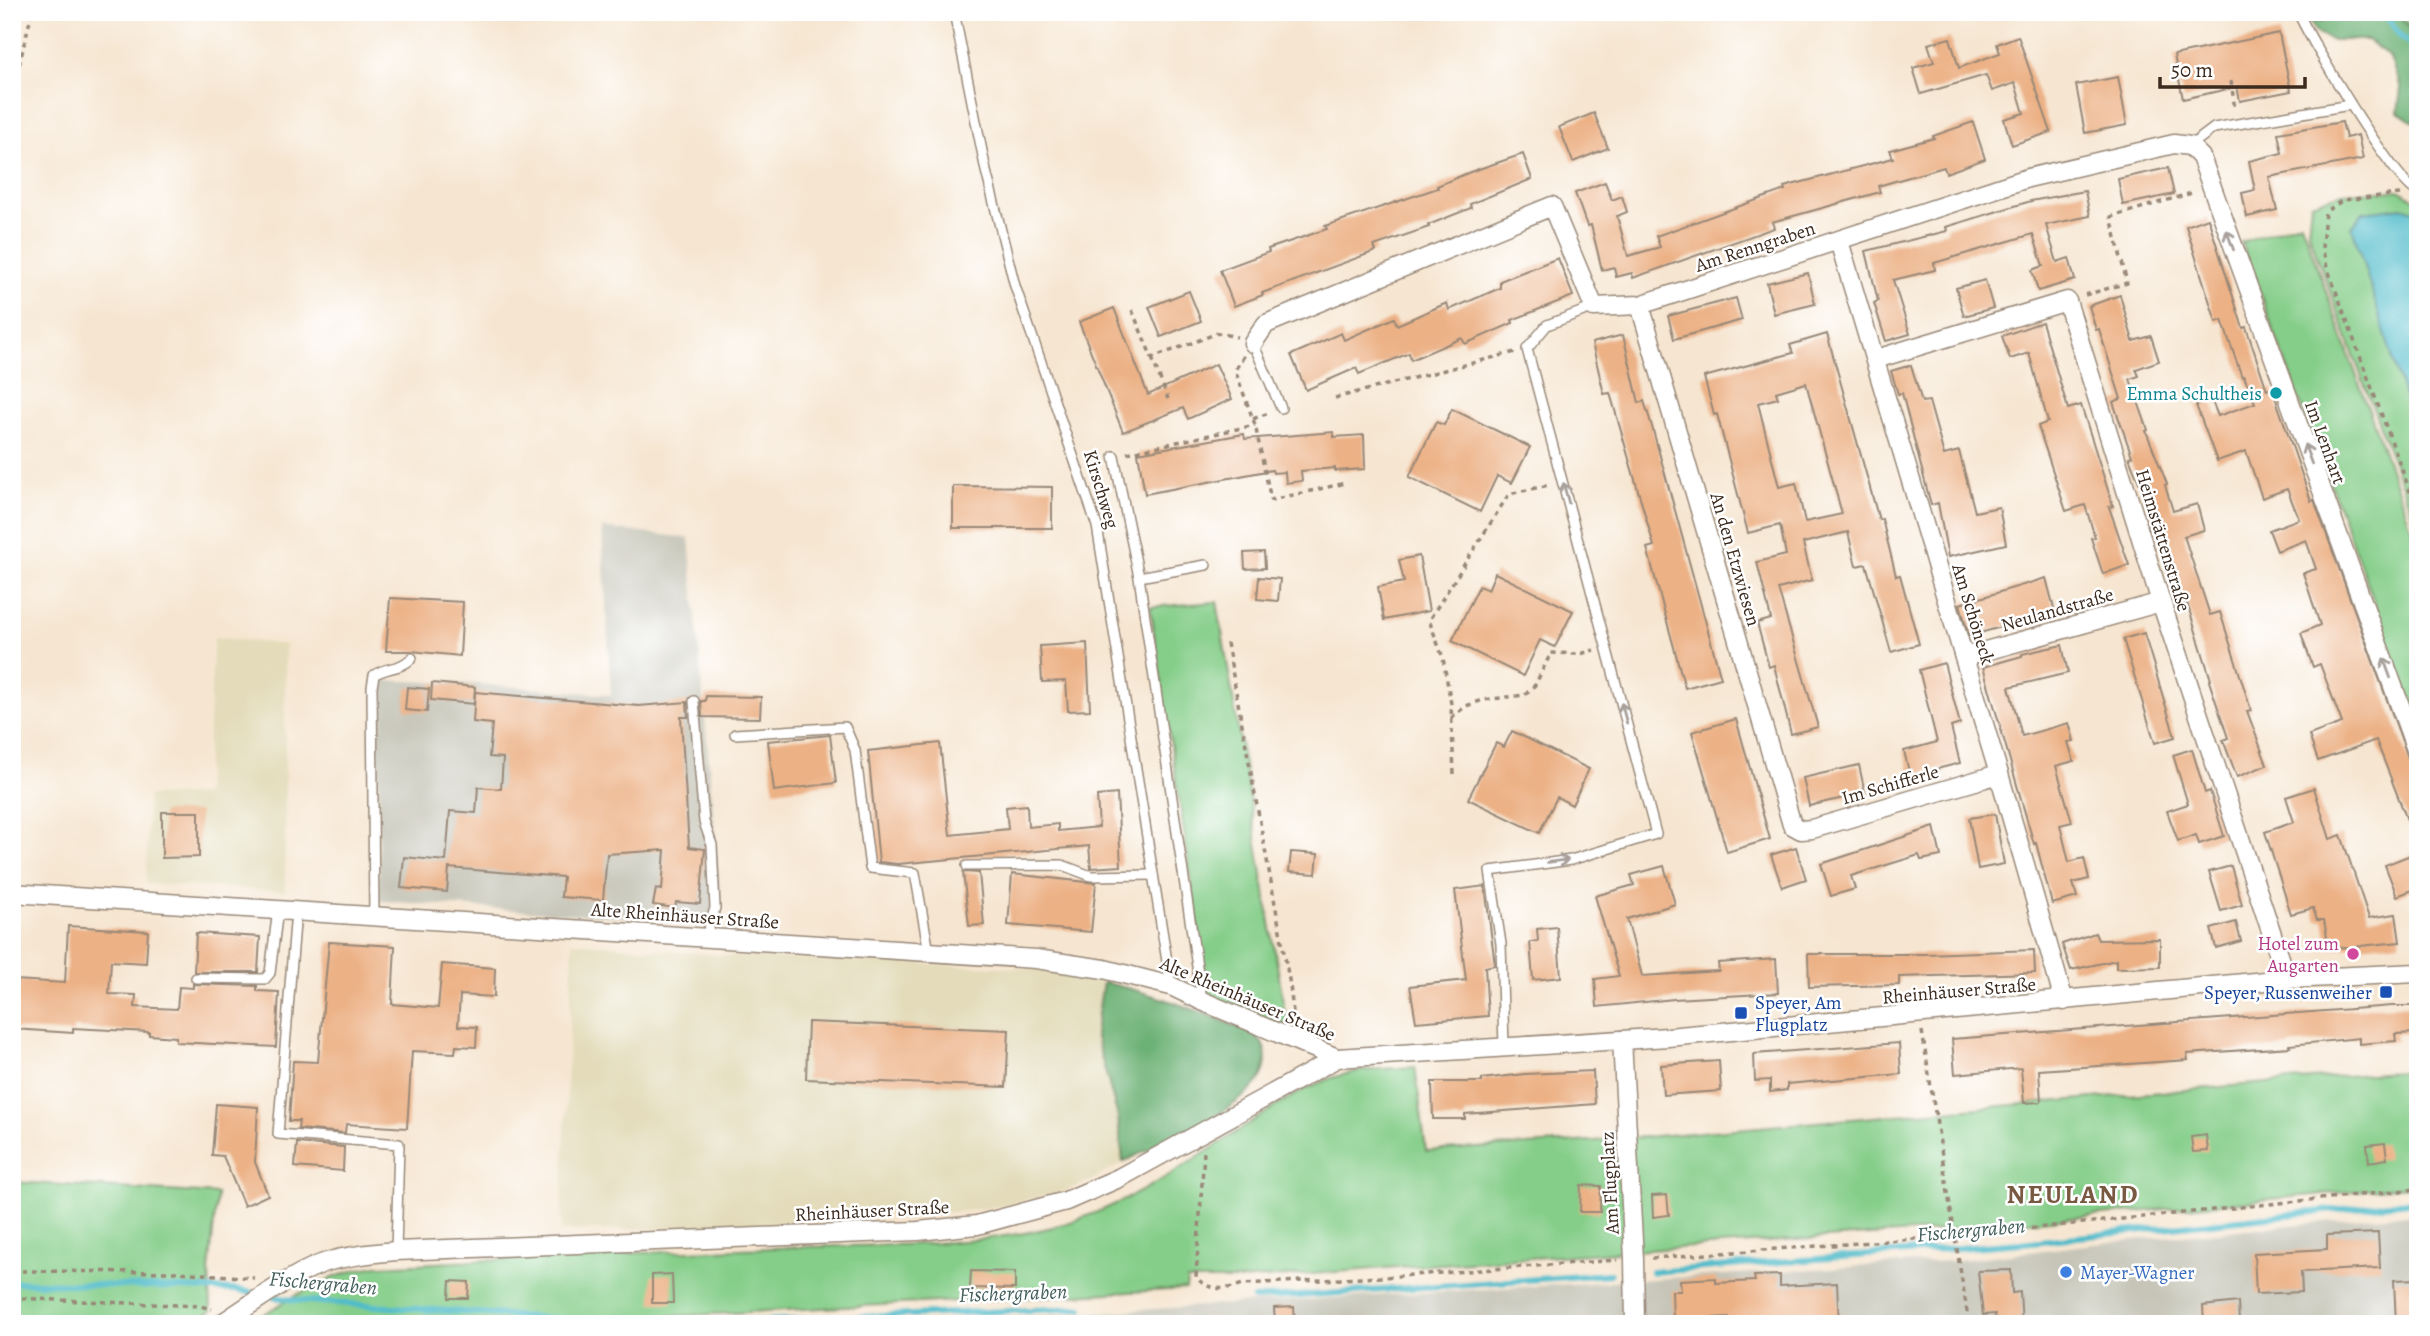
<svg xmlns="http://www.w3.org/2000/svg" width="2430" height="1336" viewBox="0 0 2430 1336" font-family="Alegreya,serif">
<style>
.built{fill:#e3dbba}
.industrial{fill:#c6c5b8}
.green{fill:#85ce89;stroke:#607c54;stroke-width:2}
.forest{fill:#6cb175;stroke:#546e4a;stroke-width:2}
.water{fill:#4fbbca;stroke:#457274;stroke-width:2}
.lines{fill:none;stroke-linecap:round;stroke-linejoin:round}
.stream{stroke:#4fbbca;stroke-width:6}
.building{fill:#ecb185;fill-rule:evenodd}
.lane-casing{stroke:#988878;stroke-width:12}
.street-casing{stroke:#988878;stroke-width:21}
.path{stroke:#988878;stroke-width:3.5;stroke-dasharray:5 5;stroke-linecap:butt}
.lane{stroke:#fff;stroke-width:9}
.street{stroke:#fff;stroke-width:18}
.oneway{stroke:#a79f9a}
.culture-dot{fill:#0f9aa8;stroke:#fff;stroke-width:2.5}
.hotel-dot{fill:#d1479c;stroke:#fff;stroke-width:2.5}
.transit-dot{fill:#1a4fb4;stroke:#fff;stroke-width:2.5}
.shop-dot{fill:#3f7fe0;stroke:#fff;stroke-width:2.5}
.labels{text-anchor:middle;stroke-width:5;stroke-linejoin:round;paint-order:stroke}
.street-label{font-size:19px;fill:#3b2a1e;stroke:#fff}
.culture-label{font-size:19px;fill:#0d838f;stroke:#fff;text-anchor:end}
.hotel-label{font-size:19px;fill:#b23c85;stroke:#fff;text-anchor:end}
.transit-label{font-size:19px;fill:#164399;stroke:#fff;text-anchor:end}
.shop-label{font-size:19px;fill:#366cbe;stroke:#fff;text-anchor:start}
.water-label{font-size:21px;font-style:italic;fill:#425d5a;stroke:#fff}
.district-label{font-size:26px;font-weight:bold;letter-spacing:2px;fill:#795942;stroke:#fff}
</style>
<rect width="100%" height="100%" fill="#fff"/>
<filter id="ink" filterUnits="userSpaceOnUse"><feTurbulence type="fractalNoise" baseFrequency=".0143" numOctaves="2"/><feDisplacementMap in="SourceGraphic" scale="14" xChannelSelector="R" yChannelSelector="G"/><feConvolveMatrix kernelMatrix="1 2 1 2 8 2 1 2 1" color-interpolation-filters="sRGB"/></filter>
<filter id="wash" filterUnits="userSpaceOnUse"><feTurbulence type="fractalNoise" baseFrequency=".00686" numOctaves="4" result="noise"/><feDisplacementMap in="SourceGraphic" scale="28" xChannelSelector="R" yChannelSelector="G"/><feGaussianBlur stdDeviation="1.57" result="paint"/><feColorMatrix in="noise" values="0 0 0 0 0 0 0 0 0 0 0 0 0 0 0 0 0 1.4 0 .05"/><feComposite in="paint" operator="in"/></filter>
<g filter="url(#wash)">
<rect width="100%" height="100%" fill="#f6e6d1"/>
<!-- built -->
<g class="built">
<path d="M214 637 285 645V891L146 884 148 796 205 795Z"/>
<path d="M573 942 730 956 1064 970 1103 982 1095 1034 1118 1117 1123 1162 1089 1182 1062 1192 994 1207 954 1212 858 1216 716 1227 561 1231Z"/>
</g>
<!-- industrial -->
<g class="industrial">
<path d="M602 528 689 538 723 924 379 901 378 680 479 684 611 695Z"/>
<path d="M2418 1213V1324H907L1951 1261 2111 1242Z"/>
</g>
<!-- green -->
<g class="green">
<path d="M2396 12H2418V38Z"/>
<path d="M2399 190 2418 201V529L2308 232 2311 203 2342 193Z"/>
<path d="M2301 222 2418 546V721L2241 242Z"/>
<path d="M1217 602 1287 1025 1209 997 1150 607Z"/>
<path d="M1415 1067 1426 1151 1610 1140 2404 1071 2418 1072V1185L1944 1230 1397 1267 1239 1280H1187L1186 1289 617 1319 613 1324H248C289 1299 328 1273 376 1266 508 1259 639 1252 772 1248 865 1244 961 1249 1053 1227 1115 1211 1173 1174 1226 1139 1258 1118 1289 1095 1324 1081 1353 1069 1385 1069 1415 1067Z"/>
<path d="M12 1182 217 1194 209 1271 211 1311 192 1324H12Z"/>
</g>
<!-- forest -->
<g class="forest">
<path d="M2304 12H2396L2418 38V125L2398 112 2401 88 2389 56 2367 40H2331L2317 34Z"/>
<path d="M1103 982C1147 992 1188 1006 1230 1024 1239 1028 1252 1031 1259 1039 1268 1050 1268 1067 1260 1079 1239 1112 1158 1144 1123 1162L1118 1117 1095 1034Z"/>
</g>
<!-- water -->
<path class="water" d="M2402 207 2418 212V441L2352 227 2363 212Z"/>
<g class="lines">
<!-- stream -->
<g class="stream">
<path d="M2384 12 2400 36 2418 50"/>
<path d="M1652 1272 2021 1243 2418 1201"/>
<path d="M12 1282 236 1290 258 1294"/>
<path d="M269 1296 293 1300 631 1324"/>
<path d="M1254 1299 1610 1274"/>
<path d="M693 1324 1082 1308"/>
</g>
</g>
<g id="blocks">
<!-- building -->
<g class="building">
<path d="M2279 33 2291 91 2240 101 2237 87 2183 99 2174 55Z"/>
<path d="M2018 36 2051 132 2012 145 2004 119 2024 113 2015 83 1992 91 1986 75 1921 94 1913 68 1934 62 1928 44 1950 38 1959 68 2000 53 1997 44Z"/>
<path d="M2118 77 2127 125 2085 133 2076 85Z"/>
<path d="M1594 113 1608 148 1573 162 1559 127Z"/>
<path d="M1973 122 1985 159 1946 173 1944 167 1878 186 1880 192 1772 222 1774 228 1633 278 1632 273 1616 277 1614 267 1602 270 1591 225 1587 226 1575 193 1605 182 1612 200 1622 196 1627 212 1617 216 1628 256 1660 247 1656 236 1785 190 1784 187 1893 158 1890 150 1934 138 1933 136Z"/>
<path d="M2342 122 2346 138 2358 135 2363 159 2269 177 2277 210 2247 217 2242 193 2255 190 2249 161 2282 153 2278 133Z"/>
<path d="M1523 154 1532 179 1470 204 1471 208 1428 225 1429 227 1374 246 1376 251 1262 293 1263 295 1234 306 1220 270 1269 252 1268 249 1327 229 1325 226 1438 188 1437 186 1470 172Z"/>
<path d="M2168 168 2174 194 2123 205 2118 179Z"/>
<path d="M2085 191 2090 216 2046 225 2057 262 2069 258 2075 280 2038 291 2032 270 2043 266 2033 234 1934 263 1935 270 1893 280 1910 334 1886 341 1874 303 1878 301 1866 251 1947 231 1946 227 2031 201Z"/>
<path d="M2208 218 2243 328 2246 327 2267 390 2272 388 2311 501 2314 500 2418 785V843H2416L2376 740 2318 761 2309 735 2342 723 2320 664 2313 667 2301 633 2320 625 2303 573 2316 569 2306 540 2277 551 2269 530 2299 519 2287 489 2262 498 2246 451 2217 461 2196 405 2211 399 2218 416 2255 403 2244 376 2242 377 2222 320 2216 322 2186 226Z"/>
<path d="M1558 258 1573 296 1512 320 1513 323 1465 344 1462 338 1411 360 1409 353 1359 374 1356 368 1306 390 1291 355 1341 333 1344 340 1394 318 1397 325 1447 303 1449 310 1500 288V281Z"/>
<path d="M1808 273 1815 304 1774 314 1767 283Z"/>
<path d="M1985 280 1993 308 1964 316 1956 288Z"/>
<path d="M1189 291 1201 321 1161 337 1149 307Z"/>
<path d="M2120 295 2133 341 2151 336 2159 361 2136 369 2139 376 2130 379 2148 430 2146 431 2167 484 2165 485 2173 511 2197 504 2204 530 2184 536 2210 615 2220 612 2251 710 2247 711 2267 765 2237 777 2223 740 2228 738 2209 681 2211 680 2187 603 2181 605 2150 510 2129 457 2132 456 2113 402 2121 399 2099 329 2096 330 2089 306Z"/>
<path d="M1736 298 1742 320 1674 339 1668 316Z"/>
<path d="M1114 308 1148 395 1216 364 1232 399 1188 419 1183 408 1123 432 1079 322Z"/>
<path d="M2042 322 2068 409 2081 405 2113 506 2109 507 2129 565 2103 574 2091 538 2095 537 2085 505 2066 511 2038 426 2048 422 2029 353 2010 359 2002 336Z"/>
<path d="M1827 334 1879 520 1882 519 1896 576 1900 575 1919 644 1891 652 1866 564 1856 566 1848 532 1803 543 1812 580 1778 589 1818 727 1791 734 1774 665 1769 667 1757 623 1771 619 1757 562 1786 555 1780 525 1748 533 1717 414 1714 415 1704 377 1793 353 1790 345ZM1806 383 1842 514 1805 522 1796 483 1779 487 1758 403 1778 398 1776 392Z"/>
<path d="M1623 335 1639 403 1644 401 1651 423 1721 678 1685 688 1647 548 1654 546 1610 393 1604 394 1592 343Z"/>
<path d="M1911 365 1922 402 1929 401 1944 455 1959 451 1975 512 1999 507 2006 544 1948 557 1938 503 1931 505 1902 393 1898 394 1891 371Z"/>
<path d="M1452 409 1530 447 1512 483 1497 476 1480 512 1409 477 1436 422 1444 425Z"/>
<path d="M1334 432V437L1364 435 1365 469 1335 471V468L1301 471 1302 481 1286 483 1285 472 1273 473 1272 470 1145 494 1138 453 1244 434 1245 439Z"/>
<path d="M953 486 1052 487V528H953Z"/>
<path d="M1264 552 1265 568 1245 569 1244 553Z"/>
<path d="M1419 556 1429 611 1384 620 1378 587 1404 582 1399 560Z"/>
<path d="M1495 573 1573 611 1555 647 1540 640 1523 676 1452 641 1479 586 1488 590Z"/>
<path d="M1259 577 1280 579 1278 601 1257 599Z"/>
<path d="M2046 578 2055 612 1969 636 1960 604Z"/>
<path d="M390 598 463 602 460 656 411 651H386Z"/>
<path d="M2144 633 2175 737 2155 743 2123 639Z"/>
<path d="M1087 643 1090 710 1068 711 1066 681 1042 682 1040 646Z"/>
<path d="M2062 645 2068 673 2009 687 2022 736 2069 723 2074 741 2068 742 2074 761 2056 766 2072 822 2060 825 2069 862 2084 858 2089 879 2073 883 2077 897 2052 904 2036 843 2034 844 1983 667 2022 656V654Z"/>
<path d="M1944 663 1960 724 1951 727 1960 763 1910 776 1904 751 1937 742 1919 670Z"/>
<path d="M432 683 475 687 474 704 431 700Z"/>
<path d="M407 687 429 689 427 712 405 710Z"/>
<path d="M475 692 639 706 687 702 688 717H681L689 847 705 849 700 904 676 902 675 908 653 905 656 889 662 890 665 850 607 854 603 900 561 897 563 877 449 868 447 892 401 888 404 857 446 861 450 811 476 813 478 787 501 789 503 758 489 757 492 724 473 722Z"/>
<path d="M706 696 761 697 760 718 702 717 701 701H705Z"/>
<path d="M1736 719 1770 839 1727 852 1692 732Z"/>
<path d="M1512 731 1589 769 1572 805 1557 797 1539 833 1468 799 1496 743 1504 747Z"/>
<path d="M830 735 836 783 774 791 768 741Z"/>
<path d="M940 743 950 835 1008 829 1006 807 1027 805 1028 827 1058 824V831L1099 827 1097 796 1117 794 1121 866 1091 868 1089 846 898 864 879 862 868 751Z"/>
<path d="M2192 749 2205 793 2210 791 2224 836 2199 844 2196 835 2178 841 2167 811 2188 804 2173 755Z"/>
<path d="M1859 765 1865 793 1809 806 1803 778Z"/>
<path d="M2314 788 2330 839 2341 835 2369 918 2396 914 2400 942 2329 949 2324 920H2317L2313 908 2291 914 2265 832 2294 822 2286 797Z"/>
<path d="M162 812H199V857L162 858Z"/>
<path d="M1995 814 2004 864 1978 869 1969 818Z"/>
<path d="M1934 827 1941 856 1921 860 1919 855 1851 876 1855 889 1831 896 1821 864Z"/>
<path d="M1796 847 1806 879 1782 887 1771 855Z"/>
<path d="M1291 852 1318 854 1316 874 1289 872Z"/>
<path d="M2418 852V888L2397 896 2385 865Z"/>
<path d="M1664 866 1675 904 1627 919 1642 976 1719 971 1718 963 1776 959 1778 993 1674 999 1597 1007 1595 979 1619 976 1595 896 1634 885 1631 875Z"/>
<path d="M2231 866 2242 905 2221 911 2209 872Z"/>
<path d="M963 872 979 873 984 925 969 926Z"/>
<path d="M1012 874 1096 883 1091 932 1008 925Z"/>
<path d="M1485 886 1495 965 1485 967 1488 1016 1416 1022 1410 986 1466 980 1455 890Z"/>
<path d="M2236 922 2241 941 2216 948 2211 929Z"/>
<path d="M68 926 148 931 146 963 111 961 109 994 136 995 135 1007 177 1009 179 987 193 988V984L257 986V991L279 992 276 1047 176 1042V1037L149 1035V1032L73 1028V1033L13 1029 15 980 65 983Z"/>
<path d="M1557 927 1561 977 1533 980 1530 942 1538 941 1537 929Z"/>
<path d="M196 933 260 937 258 972H194Z"/>
<path d="M2095 933 2098 940 2160 939V967L2116 968V960L2071 970 2062 944Z"/>
<path d="M329 942 395 946 392 1004 438 1008 442 964 495 968 494 997 460 995 458 1026 477 1027 476 1047 456 1046 455 1053 412 1051 407 1128 346 1124 345 1133 298 1129 299 1121H289L293 1061 318 1062Z"/>
<path d="M2034 950 2035 973 1899 977V985L1809 987 1808 954H1924Z"/>
<path d="M2392 1006H2418V1033L2395 1034 2396 1041 2359 1044V1038L2289 1045 2290 1047 2187 1054 2188 1060 2039 1070 2041 1102 2024 1103 2021 1068 1955 1074 1952 1039Z"/>
<path d="M808 1022 1009 1030 1006 1087 806 1079Z"/>
<path d="M1899 1043 1901 1074 1787 1084V1090L1770 1092V1080L1755 1081 1754 1054Z"/>
<path d="M1719 1061 1721 1091 1663 1095 1661 1065Z"/>
<path d="M1593 1071 1595 1104 1465 1114V1119H1433L1432 1082H1482V1079L1525 1074Z"/>
<path d="M216 1104 258 1107 255 1162 268 1195 244 1206 223 1156 212 1155Z"/>
<path d="M2206 1135 2208 1151 2193 1152 2191 1137Z"/>
<path d="M297 1143 344 1147 343 1171 295 1167Z"/>
<path d="M2385 1143 2387 1159 2369 1162 2367 1145Z"/>
<path d="M1581 1185 1601 1186 1600 1212H1580Z"/>
<path d="M1667 1195 1669 1215 1653 1217 1652 1196Z"/>
<path d="M2378 1233 2380 1268 2301 1272 2302 1292 2256 1294 2254 1253 2327 1249V1235Z"/>
<path d="M2011 1270 2012 1293 2020 1292 2022 1324H1996L1995 1314 1983 1315 1978 1271Z"/>
<path d="M971 1271 1015 1272V1289L970 1288Z"/>
<path d="M672 1274 673 1303H652V1275Z"/>
<path d="M1780 1275V1286L1837 1283 1839 1324H1730L1729 1317 1673 1320 1672 1291H1681L1680 1280 1716 1278V1283L1755 1281 1754 1276Z"/>
<path d="M2418 1279V1324H2396L2394 1280Z"/>
<path d="M450 1281 469 1282 468 1298H449Z"/>
<path d="M2238 1302 2239 1323 2204 1324 2203 1306Z"/>
<path d="M1294 1307 1295 1324H1275L1274 1308Z"/>
</g>
</g>
</g>
<g filter="url(#ink)">
<use href="#blocks" fill-opacity="0" stroke="#988878" stroke-width="2"/>
<g class="lines">
<defs>
<g id="lane">
<path d="M954 12 986 171 1015 286 1097 526 1171 986"/>
<path d="M2298 12C2311 42 2393 180 2418 192"/>
<path d="M2190 146 2214 128 2350 105"/>
<path d="M1253 343 1281 408"/>
<path d="M1114 456 1139 577 1202 1000"/>
<path d="M1139 577 1206 565"/>
<path d="M694 701 704 822 712 845 715 908 706 937"/>
<path d="M735 734 845 727 855 750 870 868 915 873 929 952"/>
<path d="M967 866 1062 865 1091 876 1153 875"/>
<path d="M296 911 278 1134 399 1144 396 1251"/>
<path d="M374 916 372 687 374 675C388 666 400 670 412 658"/>
<path d="M196 978 265 979 270 973 278 909"/>
<path d="M1504 1047 1501 944 1490 871 1571 860 1656 834 1527 349 1547 325 1594 307"/>
</g>
<g id="street">
<path d="M1839 241 1999 774 2064 1001"/>
<path d="M1640 305 1792 825 1801 830 1812 829 1999 774"/>
<path d="M1253 343 1266 324 1552 206 1594 307 1640 305 2028 178 2174 144 2190 146 2201 157 2418 755"/>
<path d="M1876 359 2067 301 2161 602 2287 979"/>
<path d="M1964 657 2161 602"/>
<path d="M12 893 1036 959 1104 969 1171 986 1202 1001 1337 1058"/>
<path d="M1622 1040 1634 1259 1635 1324"/>
<path d="M221 1324C252 1304 295 1271 330 1261 352 1255 374 1253 396 1251L918 1231 977 1225 1066 1201 1119 1178 1337 1058 1668 1037 2287 979 2418 973"/>
</g>
</defs>
<!-- lane casing -->
<use href="#lane" class="lane-casing"/>
<!-- street casing -->
<use href="#street" class="street-casing"/>
<!-- path -->
<g class="path">
<path d="M2316 19 2333 12"/>
<path d="M2231 81 2235 110"/>
<path d="M12 94 32 12"/>
<path d="M2400 194 2343 200 2325 212 2322 248 2327 267 2418 513"/>
<path d="M2085 295 2127 283 2111 217 2195 192"/>
<path d="M1132 310 1152 358 1218 333 1237 337"/>
<path d="M1244 356 1235 370 1255 425 1271 500 1346 483"/>
<path d="M1152 358 1168 399"/>
<path d="M1335 398 1515 352"/>
<path d="M1253 419 1271 412"/>
<path d="M1127 453 1255 425"/>
<path d="M1227 643 1290 985 1294 1021"/>
<path d="M1451 718 1466 706 1483 700 1525 695 1535 685 1551 653 1580 654 1594 650"/>
<path d="M1454 774 1451 704 1443 658 1429 620 1509 494 1549 485"/>
<path d="M1922 1031 1969 1324"/>
<path d="M1204 1152 1196 1277C1209 1292 1226 1290 1243 1284L1399 1276 1617 1260"/>
<path d="M1652 1258 1956 1236 2418 1189"/>
<path d="M12 1271 178 1272 254 1278"/>
<path d="M12 1298 200 1306 212 1309"/>
</g>
<!-- lane -->
<use href="#lane" class="lane"/>
<!-- street -->
<use href="#street" class="street"/>
</g>
<!-- one-way arrows -->
<defs><path id="oneway-shaft" d="M-6 0H5M1.5-3L5.5 0L1.5 3" fill="none" stroke-width="1.6" stroke-linecap="round" stroke-linejoin="round" transform="scale(1.75)"/></defs>
<g class="oneway">
<use href="#oneway-shaft" transform="translate(2230 240) rotate(-110)"/>
<use href="#oneway-shaft" transform="translate(2308 454) rotate(-110)"/>
<use href="#oneway-shaft" transform="translate(1566 493) rotate(-105)"/>
<use href="#oneway-shaft" transform="translate(2387 668) rotate(-110)"/>
<use href="#oneway-shaft" transform="translate(1624 713) rotate(-105)"/>
<use href="#oneway-shaft" transform="translate(1558 861) rotate(-8)"/>
</g>
</g>
<!-- markers -->
<circle class="culture-dot" cx="2276" cy="393" r="7"/>
<circle class="hotel-dot" cx="2353" cy="954" r="7"/>
<g class="transit-dot">
<rect x="2379" y="985" width="14" height="14" rx="3.5"/>
<rect x="1734" y="1006" width="14" height="14" rx="3.5"/>
</g>
<circle class="shop-dot" cx="2066" cy="1272" r="7"/>
<g class="labels">
<!-- street labels -->
<g class="street-label">
<text transform="translate(1755 246) rotate(-18)" y="7">Am Renngraben</text>
<text transform="translate(2326 442) rotate(70)" y="7">Im Lenhart</text>
<text transform="translate(1102 489) rotate(73)" y="7">Kirschweg</text>
<text transform="translate(2164 540) rotate(73)" y="7">Heimstättenstraße</text>
<text transform="translate(1736 559) rotate(74)" y="7">An den Etzwiesen</text>
<text transform="translate(2057 609) rotate(-16)" y="7">Neulandstraße</text>
<text transform="translate(1974 614) rotate(73)" y="7">Am Schöneck</text>
<text transform="translate(1890 784) rotate(-16)" y="7">Im Schifferle</text>
<text transform="translate(685 915) rotate(4)" y="7">Alte Rheinhäuser Straße</text>
<text transform="translate(1959 990) rotate(-5)" y="7">Rheinhäuser Straße</text>
<text transform="translate(1248 998) rotate(23)" y="7">Alte Rheinhäuser Straße</text>
<text transform="translate(1609 1183) rotate(-93)" y="7">Am Flugplatz</text>
<text transform="translate(872 1210) rotate(-3)" y="7">Rheinhäuser Straße</text>
</g>
<!-- culture labels -->
<g class="culture-label">
<text x="2262" y="400">Emma Schultheis</text>
</g>
<!-- hotel labels -->
<g class="hotel-label">
<text x="2339" y="950">Hotel zum<tspan x="2339" dy="22">Augarten</tspan></text>
</g>
<!-- transit labels -->
<g class="transit-label">
<text x="2372" y="999">Speyer, Russenweiher</text>
<text x="1755" y="1009" text-anchor="start">Speyer, Am<tspan x="1755" dy="22">Flugplatz</tspan></text>
</g>
<!-- shop labels -->
<g class="shop-label">
<text x="2080" y="1279">Mayer-Wagner</text>
</g>
<!-- water labels -->
<g class="water-label">
<text transform="translate(1971 1230) rotate(-5)" y="7">Fischergraben</text>
<text transform="translate(323 1283) rotate(5)" y="7">Fischergraben</text>
<text transform="translate(1013 1293) rotate(-2)" y="7">Fischergraben</text>
</g>
<!-- district labels -->
<g class="district-label">
<text x="2073" y="1203">NEULAND</text>
</g>
</g>
<!-- margin -->
<rect width="2430" height="1336" fill="none" stroke="#fff" stroke-width="42"/>
<!-- scale -->
<path d="M2160 77v10h145v-10" fill="none" stroke="#3b2a1e" stroke-width="3.5"/>
<text x="2171" y="77" font-size="21" fill="#3b2a1e" stroke="#ffffff" stroke-width="5" paint-order="stroke">50 m</text>
</svg>
